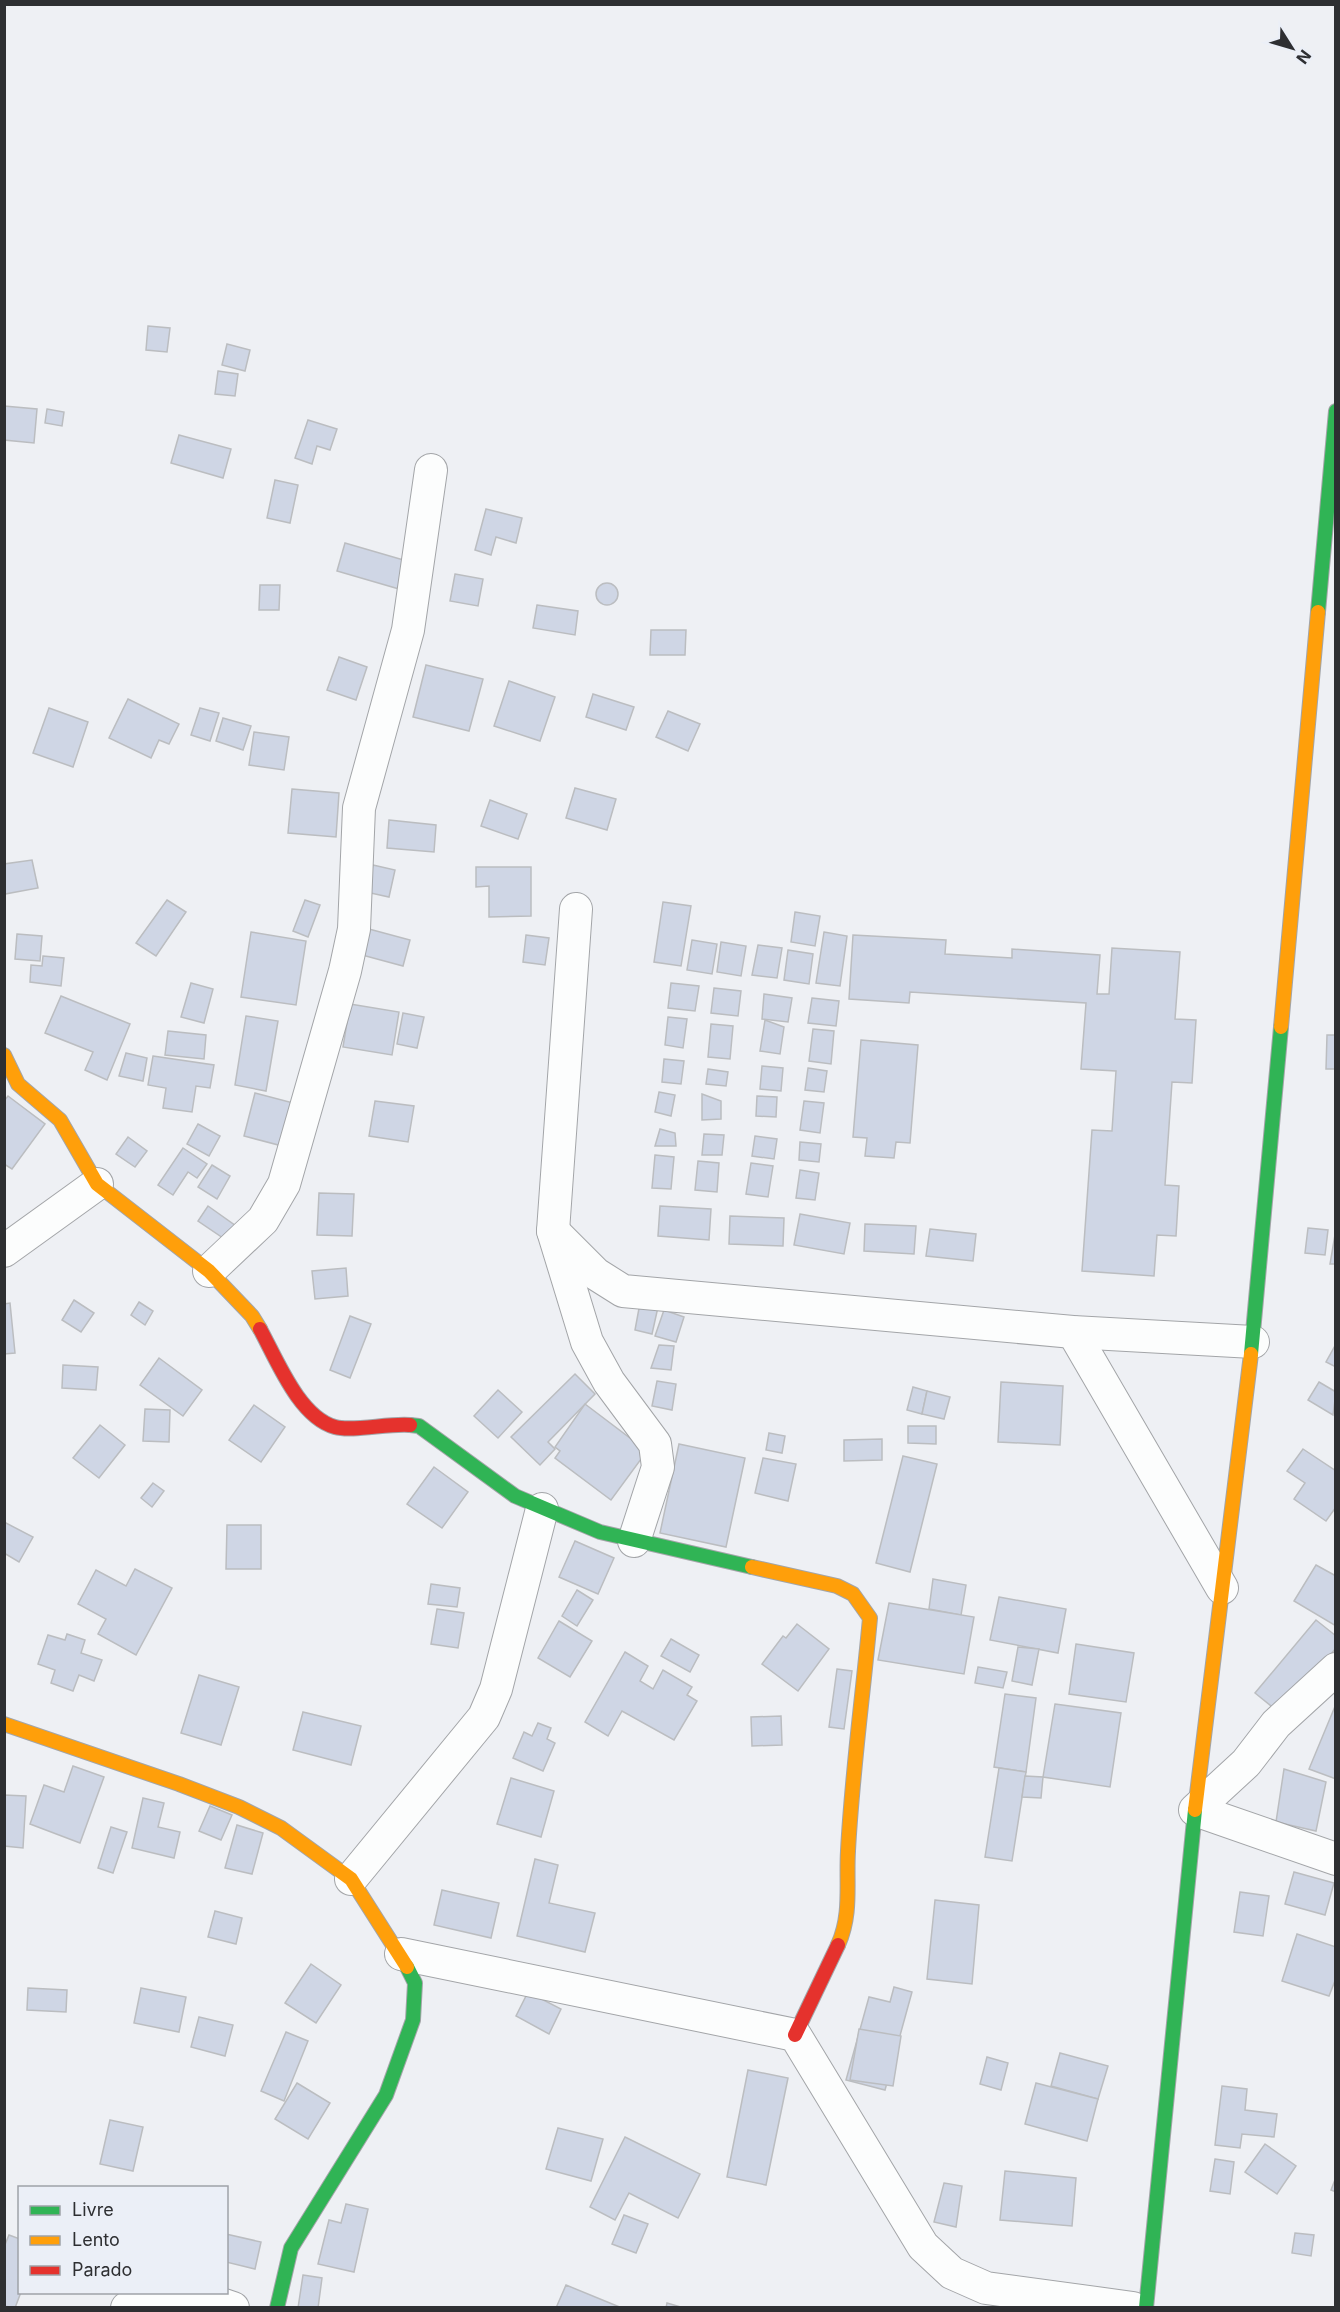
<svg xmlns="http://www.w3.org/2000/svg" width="1340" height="2312" viewBox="0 0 1340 2312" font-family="Inter,sans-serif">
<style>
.building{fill:#cfd6e5;stroke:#bbbdc0;stroke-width:1.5}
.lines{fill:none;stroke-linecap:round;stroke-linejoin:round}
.street-casing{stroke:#a3a5a8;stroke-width:34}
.fast-casing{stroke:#a3a5a8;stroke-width:16}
.slow-casing{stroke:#a3a5a8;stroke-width:16}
.jam-casing{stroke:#a3a5a8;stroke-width:16}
.street{stroke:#fcfdfd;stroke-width:32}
.fast{stroke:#30b455;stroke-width:14}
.slow{stroke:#ff9f0a;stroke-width:14}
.jam{stroke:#e5322d;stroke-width:14}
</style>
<rect width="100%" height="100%" fill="#eef0f4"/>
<!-- building -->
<g class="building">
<path d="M148 326 170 328 167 352 146 350Z"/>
<path d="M227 344 250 350 245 371 222 365Z"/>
<path d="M218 371 238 374 235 396 215 394Z"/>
<path d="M4 406 37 409 34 443 4 440Z"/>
<path d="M47 409 64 412 62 426 45 423Z"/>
<path d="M308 420 337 429 330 450 317 446 312 464 295 458Z"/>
<path d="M179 435 231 449 223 478 171 463Z"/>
<path d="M275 480 298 485 290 523 267 518Z"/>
<path d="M486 509 522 518 516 543 496 537 491 555 475 550Z"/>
<path d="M345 543 407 561 399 589 337 571Z"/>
<path d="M455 574 483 579 478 606 450 601Z"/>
<circle cx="607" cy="594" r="11"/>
<path d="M260 585H280L279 610H259Z"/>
<path d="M537 605 578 611 575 635 533 628Z"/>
<path d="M651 630H686L685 655H650Z"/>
<path d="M339 657 367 667 356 700 327 690Z"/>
<path d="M426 665 483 679 469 731 413 717Z"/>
<path d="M509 681 555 697 540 741 494 726Z"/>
<path d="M593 694 634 707 626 730 586 717Z"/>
<path d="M128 699 179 724 169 744 159 740 151 758 109 738Z"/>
<path d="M49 708 88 722 73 767 33 753Z"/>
<path d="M200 708 219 713 210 741 191 735Z"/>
<path d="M668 711 700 724 688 751 656 737Z"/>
<path d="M223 718 251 726 243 750 216 741Z"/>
<path d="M254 732 289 737 284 770 249 765Z"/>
<path d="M575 788 616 799 607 830 566 818Z"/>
<path d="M292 789 339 793 336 837 288 833Z"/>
<path d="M490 800 527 814 518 839 481 826Z"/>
<path d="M389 820 436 825 434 852 387 848Z"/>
<path d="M32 860 38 888 5 894 4 864Z"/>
<path d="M373 865 395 870 389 897 366 892Z"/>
<path d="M476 867H531V916L489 917V886L476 887Z"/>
<path d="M167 900 186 912 156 956 136 943Z"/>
<path d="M305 900 320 905 308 937 293 931Z"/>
<path d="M663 902 691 906 681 966 654 962Z"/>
<path d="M795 912 820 916 815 946 791 942Z"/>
<path d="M369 929 410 940 403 966 362 955Z"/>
<path d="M251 932 306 941 296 1005 241 997Z"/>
<path d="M824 932 847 936 840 986 816 983Z"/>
<path d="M17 934 42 936 40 961 15 959Z"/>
<path d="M526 935 549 938 545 965 523 962Z"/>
<path d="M853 935 946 940 945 954 1012 958V949L1100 955 1097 994H1109L1112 948 1180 952 1175 1019 1196 1020 1192 1083 1172 1082 1165 1185 1179 1186 1176 1236 1157 1235 1154 1276 1082 1271 1092 1130 1112 1131 1116 1071 1081 1069 1086 1003 910 992 909 1003 849 999Z"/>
<path d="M692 940 717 944 712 974 687 970Z"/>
<path d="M721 942 746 946 741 976 717 972Z"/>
<path d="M758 945 782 948 777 978 752 975Z"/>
<path d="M788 950 813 954 809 984 784 980Z"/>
<path d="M43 956 64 958 61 986 30 982 31 965 42 966Z"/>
<path d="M191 983 213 989 204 1023 181 1017Z"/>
<path d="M671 983 699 986 695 1011 668 1008Z"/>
<path d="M714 988 741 991 738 1016 711 1013Z"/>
<path d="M764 994 792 998 788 1022 762 1019Z"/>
<path d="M61 996 130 1024 107 1080 85 1070 93 1052 45 1033Z"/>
<path d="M812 998 839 1001 836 1026 808 1023Z"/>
<path d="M350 1004 399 1012 392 1055 343 1047Z"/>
<path d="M403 1013 424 1017 417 1048 397 1044Z"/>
<path d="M246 1016 278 1021 266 1091 235 1085Z"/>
<path d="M668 1017 687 1019 683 1048 665 1045Z"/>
<path d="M765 1020 784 1027 780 1054 760 1051Z"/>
<path d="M711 1024 733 1026 730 1059 708 1057Z"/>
<path d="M813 1029 834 1031 831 1064 809 1061Z"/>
<path d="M168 1031 206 1035 204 1059 165 1055Z"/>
<path d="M1327 1035H1336V1069H1326Z"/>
<path d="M861 1040 918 1045 910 1143 896 1142 894 1158 865 1156 867 1138 853 1137Z"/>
<path d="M126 1053 147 1058 143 1081 119 1076Z"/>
<path d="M153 1056 214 1065 210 1088 196 1086 192 1112 163 1108 166 1088 148 1085Z"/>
<path d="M664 1059 684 1061 681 1084 662 1082Z"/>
<path d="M762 1066 783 1068 781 1091 760 1089Z"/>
<path d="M808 1068 827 1071 824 1092 805 1090Z"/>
<path d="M708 1069 728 1072 726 1086 706 1084Z"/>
<path d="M659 1092 675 1095 671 1116 655 1112Z"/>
<path d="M255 1093 297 1104 286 1147 244 1136Z"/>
<path d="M702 1094 721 1101V1119L702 1120Z"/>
<path d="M8 1096 45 1124 12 1169 4 1164V1101Z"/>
<path d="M757 1096 777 1097 776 1117 756 1116Z"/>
<path d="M375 1101 414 1106 408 1142 369 1136Z"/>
<path d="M804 1101 824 1103 820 1133 800 1130Z"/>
<path d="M198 1124 220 1136 209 1156 187 1144Z"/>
<path d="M660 1129 675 1133 676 1146H655Z"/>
<path d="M704 1134 724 1135 722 1155H702Z"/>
<path d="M755 1136 777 1139 774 1159 752 1156Z"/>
<path d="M128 1137 147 1151 135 1167 116 1154Z"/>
<path d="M800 1142 821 1144 819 1162 799 1160Z"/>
<path d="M183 1148 207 1164 197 1178 188 1172 173 1195 158 1185Z"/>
<path d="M655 1155 674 1157 671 1189 652 1188Z"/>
<path d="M698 1161 719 1163 717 1192 695 1190Z"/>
<path d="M751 1163 773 1166 768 1197 746 1194Z"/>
<path d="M212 1165 230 1176 217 1199 198 1187Z"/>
<path d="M800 1170 819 1173 815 1200 796 1198Z"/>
<path d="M319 1193 354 1194 352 1236 317 1235Z"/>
<path d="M208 1206 236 1226 226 1240 198 1221Z"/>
<path d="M660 1206 711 1209 709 1240 658 1236Z"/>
<path d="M800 1214 850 1223 844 1254 794 1245Z"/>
<path d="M730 1216 784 1218 783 1246 729 1244Z"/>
<path d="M865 1224 916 1226 914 1254 864 1251Z"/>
<path d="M1308 1228 1328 1230 1325 1255 1305 1253Z"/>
<path d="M930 1229 976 1234 973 1261 926 1256Z"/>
<path d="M1336 1229V1264H1330Z"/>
<path d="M346 1268 348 1296 315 1299 312 1271Z"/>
<path d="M74 1300 94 1313 81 1332 62 1320Z"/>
<path d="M139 1302 153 1311 145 1325 131 1315Z"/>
<path d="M10 1303 15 1353 4 1354V1304Z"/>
<path d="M640 1303 658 1307 652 1334 635 1330Z"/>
<path d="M664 1310 684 1317 676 1342 655 1336Z"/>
<path d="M350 1316 371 1324 350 1378 330 1370Z"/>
<path d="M1336 1344V1367L1326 1362Z"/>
<path d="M659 1345 674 1346 671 1370 651 1368Z"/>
<path d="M159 1358 202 1390 183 1416 140 1385Z"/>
<path d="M63 1365 98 1367 96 1390 62 1388Z"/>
<path d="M575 1374 595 1394 548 1442 555 1449 540 1465 511 1437Z"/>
<path d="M657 1381 676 1384 672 1410 652 1406Z"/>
<path d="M1001 1382 1063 1386 1060 1445 998 1442Z"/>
<path d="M1319 1382 1336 1392 1333 1415 1308 1400Z"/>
<path d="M913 1387 927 1391 922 1414 907 1410Z"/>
<path d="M498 1390 522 1412 498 1438 474 1416Z"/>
<path d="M927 1391 950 1397 944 1419 922 1414Z"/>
<path d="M585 1404 647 1451 611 1500 555 1458 560 1451 555 1447Z"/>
<path d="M254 1405 285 1427 261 1462 229 1440Z"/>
<path d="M145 1409 170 1410 169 1442 143 1441Z"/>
<path d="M100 1425 125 1445 99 1478 73 1458Z"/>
<path d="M908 1426H936V1444L908 1443Z"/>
<path d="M769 1433 785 1436 782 1453 766 1450Z"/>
<path d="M882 1439V1460L844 1461V1440Z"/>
<path d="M679 1444 745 1458 726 1547 660 1533Z"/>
<path d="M1303 1449 1336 1471V1507L1326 1521 1294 1499 1305 1483 1287 1471Z"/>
<path d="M903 1456 937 1464 910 1572 876 1563Z"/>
<path d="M763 1458 796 1464 788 1501 755 1493Z"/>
<path d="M434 1467 468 1492 442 1528 407 1504Z"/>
<path d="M153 1483 164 1491 152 1507 141 1498Z"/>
<path d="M4 1522 33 1537 19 1562 4 1553Z"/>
<path d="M227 1525H261V1569H226Z"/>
<path d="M575 1541 614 1558 598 1594 559 1577Z"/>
<path d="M1316 1565 1336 1576V1626L1294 1601Z"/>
<path d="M135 1569 172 1588 136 1655 98 1634 106 1619 78 1604 96 1570 126 1586Z"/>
<path d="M933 1579 966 1585 961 1615 929 1609Z"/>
<path d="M431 1584 460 1588 457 1607 428 1604Z"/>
<path d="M577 1590 593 1600 577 1626 562 1616Z"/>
<path d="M999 1597 1066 1609 1058 1653 990 1640Z"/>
<path d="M889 1603 974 1617 964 1674 878 1660Z"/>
<path d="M437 1609 464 1613 458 1648 431 1644Z"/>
<path d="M1316 1620 1336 1636V1648L1281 1714 1255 1693Z"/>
<path d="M559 1621 592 1641 570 1677 538 1658Z"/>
<path d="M797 1624 829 1649 798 1691 762 1664 783 1636 786 1638Z"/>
<path d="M67 1634 85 1640 81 1653 102 1660 94 1681 79 1675 73 1691 51 1683 55 1670 38 1664 48 1635 65 1640Z"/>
<path d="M671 1639 699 1655 690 1672 661 1656Z"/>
<path d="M1076 1644 1134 1653 1126 1702 1069 1694Z"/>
<path d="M1018 1647 1039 1649 1032 1685 1012 1681Z"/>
<path d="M625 1652 648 1666 640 1681 653 1689 663 1670 692 1687 687 1695 697 1701 674 1740 622 1711 608 1736 585 1722Z"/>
<path d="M978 1667 1007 1672 1003 1688 975 1683Z"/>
<path d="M837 1669 852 1671 844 1729 829 1727Z"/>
<path d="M199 1675 239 1687 221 1745 181 1733Z"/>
<path d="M1005 1694 1036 1698 1026 1772 994 1767Z"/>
<path d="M1055 1704 1121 1713 1110 1787 1043 1777Z"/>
<path d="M1336 1704V1779L1309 1769Z"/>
<path d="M303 1712 361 1726 351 1765 293 1750Z"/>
<path d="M781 1716 782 1745 752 1746 751 1717Z"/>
<path d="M538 1723 551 1728 547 1739 555 1743 543 1771 513 1758 524 1732 532 1736Z"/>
<path d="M73 1766 104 1777 80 1843 30 1824 44 1785 64 1792Z"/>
<path d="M999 1768 1026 1772 1012 1861 985 1857Z"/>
<path d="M1284 1769 1326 1782 1316 1831 1276 1822Z"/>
<path d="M1025 1776 1043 1777 1041 1798 1022 1797Z"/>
<path d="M511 1778 554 1791 541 1837 497 1824Z"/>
<path d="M4 1795 26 1796 23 1848 4 1846Z"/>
<path d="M143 1798 164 1803 158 1827 180 1832 174 1858 132 1848Z"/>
<path d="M210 1806 232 1815 221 1840 199 1831Z"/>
<path d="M237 1825 263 1833 252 1874 225 1868Z"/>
<path d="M111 1827 127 1832 113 1873 98 1868Z"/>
<path d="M535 1859 558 1865 549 1903 595 1913 585 1952 517 1936Z"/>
<path d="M1294 1872 1334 1883 1325 1915 1285 1904Z"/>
<path d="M442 1890 499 1903 491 1938 434 1925Z"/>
<path d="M1240 1892 1269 1896 1263 1936 1234 1932Z"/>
<path d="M935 1900 979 1905 972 1984 927 1979Z"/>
<path d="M215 1911 242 1918 236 1944 208 1937Z"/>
<path d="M1297 1934 1336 1947V1978L1329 1996 1282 1981Z"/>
<path d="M311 1964 341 1985 316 2023 285 2003Z"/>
<path d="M894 1987 912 1992 885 2090 846 2080 869 1997 890 2002Z"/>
<path d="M28 1988 67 1990 66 2012 27 2010Z"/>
<path d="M141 1988 186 1997 179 2032 134 2023Z"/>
<path d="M528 1992 561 2009 549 2034 516 2016Z"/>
<path d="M199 2017 233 2025 225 2056 191 2047Z"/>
<path d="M859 2029 901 2036 893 2086 850 2080Z"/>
<path d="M286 2032 308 2041 284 2101 261 2091Z"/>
<path d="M1060 2053 1108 2066 1098 2099 1051 2086Z"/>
<path d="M987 2057 1008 2063 1001 2090 980 2084Z"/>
<path d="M748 2070 788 2078 766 2185 727 2177Z"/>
<path d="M297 2083 330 2103 308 2139 275 2119Z"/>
<path d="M1036 2083 1098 2099 1087 2141 1025 2124Z"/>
<path d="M1222 2086 1247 2089 1245 2110 1277 2114 1274 2137 1242 2134 1240 2148 1215 2145Z"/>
<path d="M110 2120 143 2127 133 2171 100 2164Z"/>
<path d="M558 2128 603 2139 591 2181 546 2169Z"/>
<path d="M625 2137 700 2174 678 2218 629 2193 615 2220 590 2207Z"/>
<path d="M1265 2144 1296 2166 1277 2194 1245 2172Z"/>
<path d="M1215 2159 1234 2162 1230 2194 1210 2191Z"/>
<path d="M1005 2171 1076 2178 1072 2226 1000 2220Z"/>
<path d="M1336 2177V2192L1331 2190Z"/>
<path d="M944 2183 962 2186 956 2227 934 2222Z"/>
<path d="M346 2204 368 2209 354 2272 318 2264 329 2220 341 2223Z"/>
<path d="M624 2215 648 2224 636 2253 612 2244Z"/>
<path d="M1295 2233 1314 2235 1311 2256 1292 2253Z"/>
<path d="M226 2234 261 2242 255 2269 226 2262Z"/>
<path d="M9 2235 20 2239 21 2292 15 2308 4 2306V2247Z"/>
<path d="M303 2275 322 2278 318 2308H298Z"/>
<path d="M566 2285 622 2308H556Z"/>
<path d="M667 2303 684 2308H666Z"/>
</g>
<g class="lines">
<defs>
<g id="street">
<path d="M576 909 553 1231 587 1342 609 1382 655 1444 658 1467 634 1541"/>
<path d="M553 1231 596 1274 623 1291 1073 1332 1253 1342"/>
<path d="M4 1251 97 1184"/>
<path d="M209 1271 263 1220 284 1184 345 971 354 929 359 808 408 630 431 470"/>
<path d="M1073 1332 1222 1588"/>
<path d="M1336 1669 1276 1724 1246 1763 1195 1810 1336 1859"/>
<path d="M351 1879 484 1717 496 1689 542 1509"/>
<path d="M401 1954 795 2035 923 2246 952 2273 986 2288 1133 2308"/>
<path d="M127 2308C160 2288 199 2296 233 2308"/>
</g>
<g id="fast">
<path d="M1318 612 1336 411"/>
<path d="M1251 1354 1281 1027"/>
<path d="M410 1425 419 1426 515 1496 600 1532 752 1567"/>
<path d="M277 2308 291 2248 386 2095 413 2020 415 1983 407 1967"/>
<path d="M1146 2308 1195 1810"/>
</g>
<g id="slow">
<path d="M1281 1027 1318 612"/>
<path d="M4 1055 18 1084 60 1120 97 1184 209 1271 252 1316 260 1329"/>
<path d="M752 1567 837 1586 853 1594 870 1618C863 1695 852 1773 848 1851 846 1884 852 1914 838 1945"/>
<path d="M4 1724 179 1784 239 1807 281 1828 351 1879 407 1967"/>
<path d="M1195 1810 1251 1354"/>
</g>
<g id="jam">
<path d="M260 1329C277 1360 299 1417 335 1427 352 1432 389 1423 410 1425"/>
<path d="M795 2035 838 1945"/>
</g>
</defs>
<!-- street casing -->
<use href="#street" class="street-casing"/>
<!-- fast casing -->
<use href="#fast" class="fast-casing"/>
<!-- slow casing -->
<use href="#slow" class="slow-casing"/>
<!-- jam casing -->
<use href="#jam" class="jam-casing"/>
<!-- street -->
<use href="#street" class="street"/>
<!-- fast -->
<use href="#fast" class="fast"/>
<!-- slow -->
<use href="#slow" class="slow"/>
<!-- jam -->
<use href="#jam" class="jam"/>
</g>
<!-- border -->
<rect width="1340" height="2312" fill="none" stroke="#2e2f32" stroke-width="12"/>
<!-- legend -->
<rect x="18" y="2186" width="210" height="108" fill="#ebeff7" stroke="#9fa2a8" stroke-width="1.5"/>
<rect x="30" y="2206" width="30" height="9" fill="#30b455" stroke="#9fa2a8" stroke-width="1.5"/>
<text x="72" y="2216" font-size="18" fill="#2e2f32">Livre</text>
<rect x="30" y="2236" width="30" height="9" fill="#ff9f0a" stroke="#9fa2a8" stroke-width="1.5"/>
<text x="72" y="2246" font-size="18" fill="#2e2f32">Lento</text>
<rect x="30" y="2266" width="30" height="9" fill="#e5322d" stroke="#9fa2a8" stroke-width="1.5"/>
<text x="72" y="2276" font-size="18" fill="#2e2f32">Parado</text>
<!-- north arrow -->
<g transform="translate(1292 48) rotate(127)" stroke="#ebeff7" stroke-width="4.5" paint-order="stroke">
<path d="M0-4.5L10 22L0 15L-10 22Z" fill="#2e2f32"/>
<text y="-9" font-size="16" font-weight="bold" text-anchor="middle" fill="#2e2f32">N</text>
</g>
</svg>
